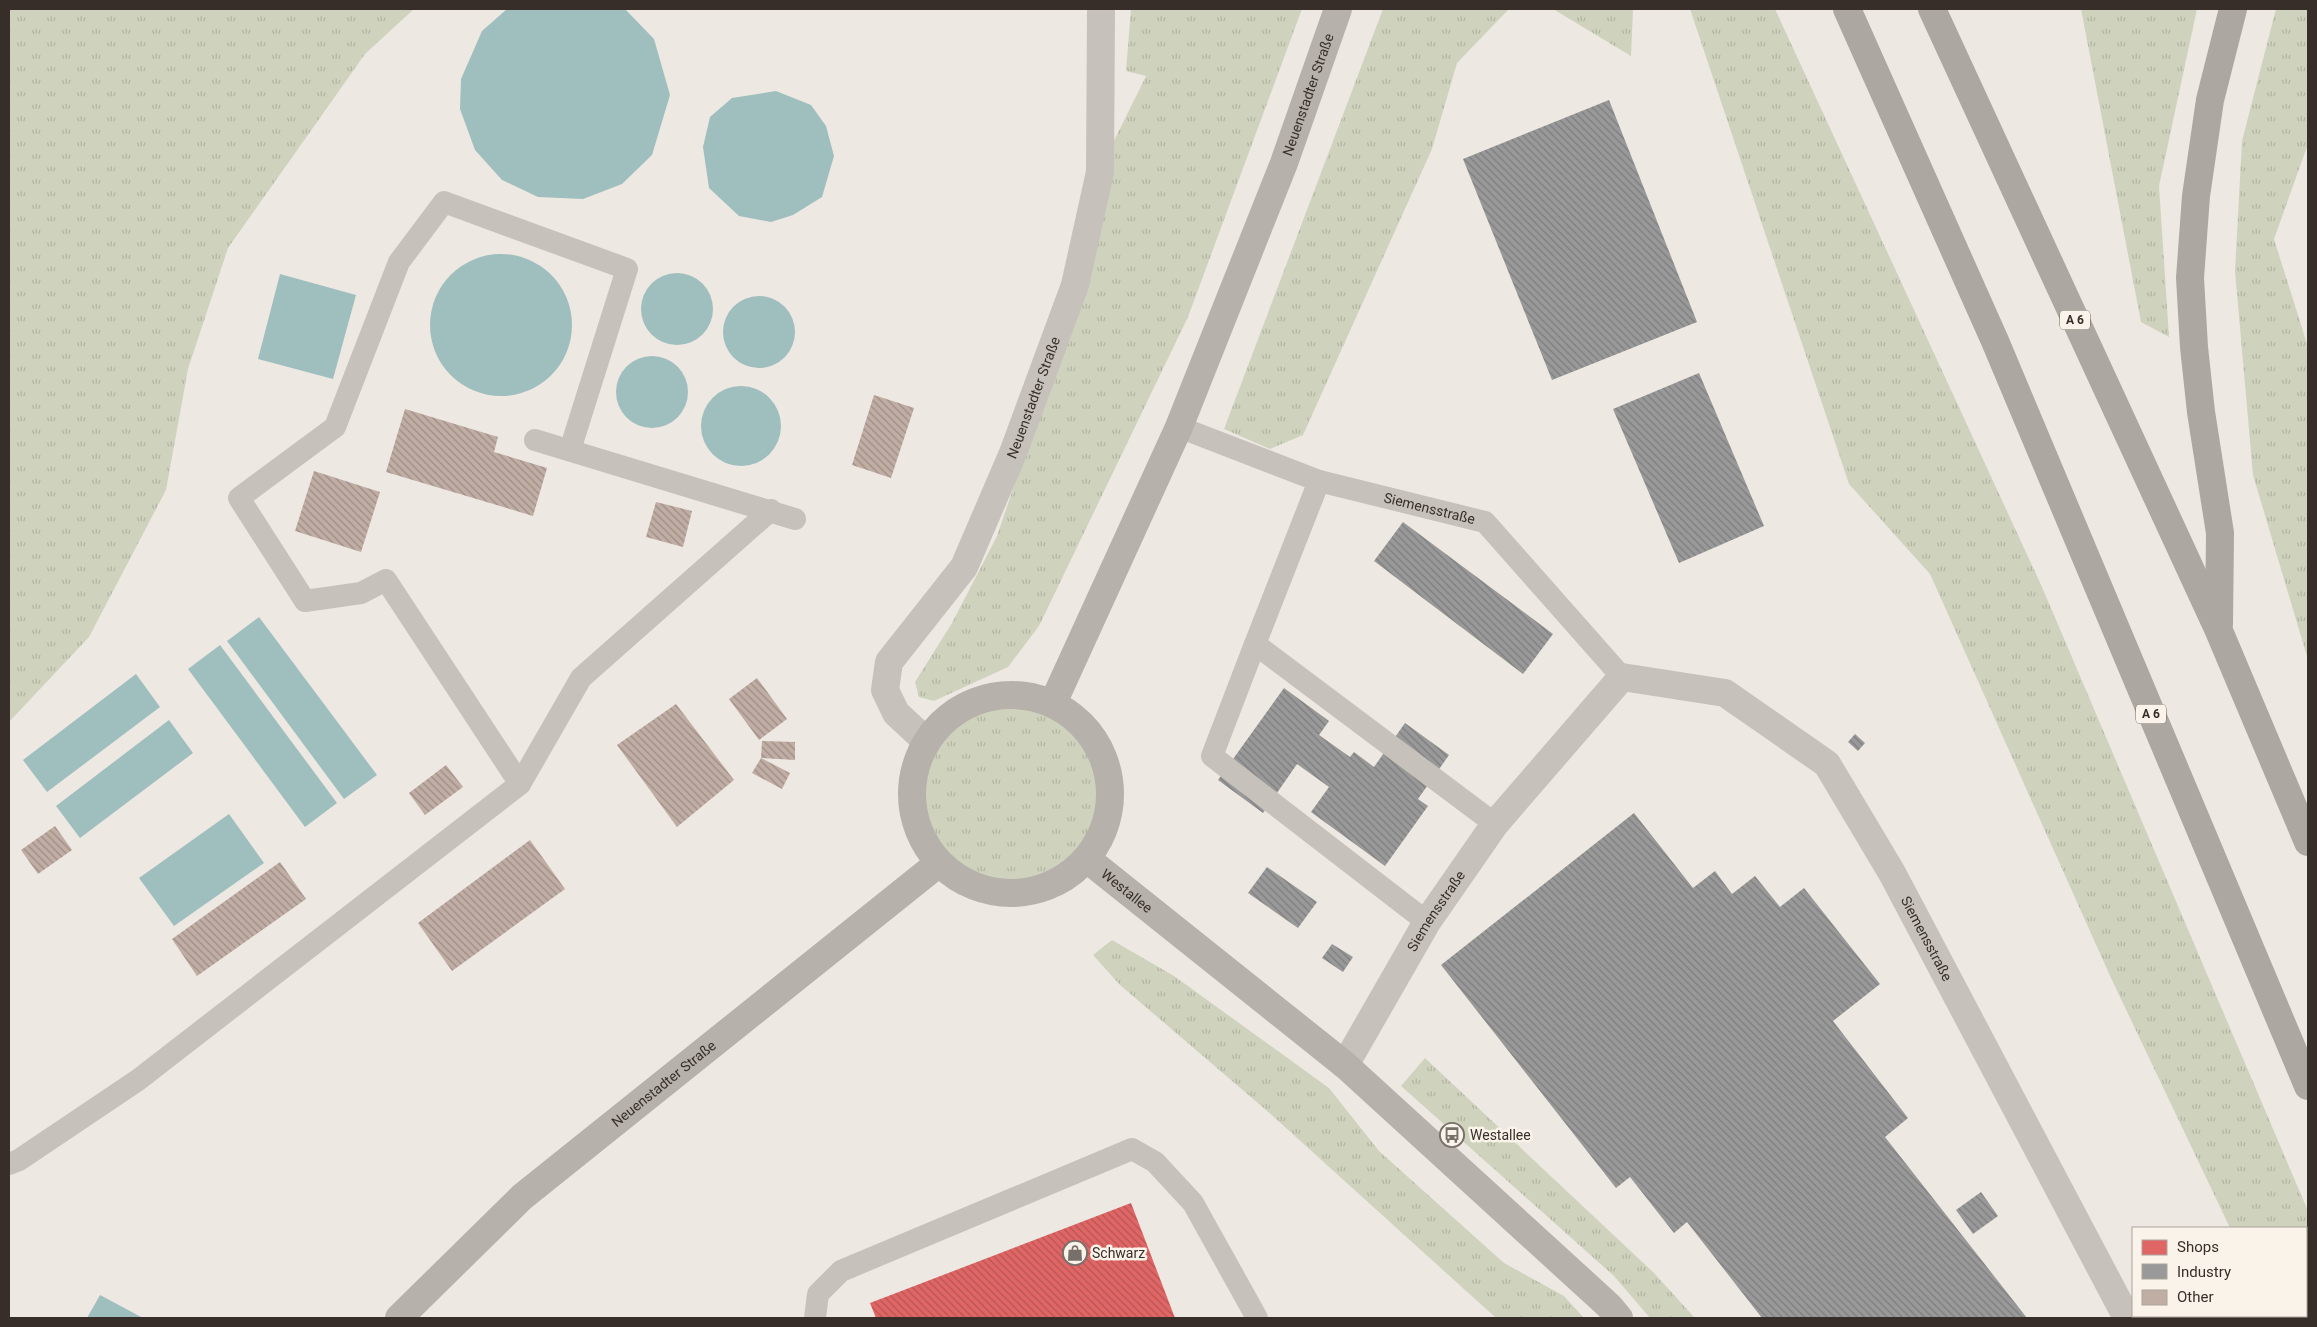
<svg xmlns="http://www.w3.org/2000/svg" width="2317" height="1327" viewBox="0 0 2317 1327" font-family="Roboto,sans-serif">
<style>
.grass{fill:url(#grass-tufts)}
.water{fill:#9fbebe}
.shops{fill:url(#shops-back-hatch)}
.industry{fill:url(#industry-back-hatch)}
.building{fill:url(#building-back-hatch)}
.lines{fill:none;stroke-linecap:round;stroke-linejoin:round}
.lane{stroke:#c7c1bb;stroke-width:22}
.street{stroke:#c7c1bb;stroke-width:28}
.secondary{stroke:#b7b1ac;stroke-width:28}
.highway{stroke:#ada7a1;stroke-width:28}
.labels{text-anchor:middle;stroke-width:5;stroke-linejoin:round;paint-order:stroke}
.shield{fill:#f9f3ea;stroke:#716963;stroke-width:1}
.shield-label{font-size:12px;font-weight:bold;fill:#372e29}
.street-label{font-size:14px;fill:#372e29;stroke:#f9f3ea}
.poi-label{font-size:14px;fill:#372e29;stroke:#f9f3ea;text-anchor:start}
</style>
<defs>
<pattern id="grass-tufts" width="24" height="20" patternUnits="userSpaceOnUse" patternTransform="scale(1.25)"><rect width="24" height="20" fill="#cfd3bd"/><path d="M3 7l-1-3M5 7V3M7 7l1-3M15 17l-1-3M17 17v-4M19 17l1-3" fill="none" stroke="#b2b5a2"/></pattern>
<pattern id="shops-back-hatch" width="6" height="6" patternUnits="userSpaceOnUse" patternTransform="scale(1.25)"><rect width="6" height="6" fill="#e06666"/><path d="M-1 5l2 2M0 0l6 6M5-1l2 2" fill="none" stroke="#b65454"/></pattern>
<pattern id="industry-back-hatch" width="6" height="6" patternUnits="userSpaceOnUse" patternTransform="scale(1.25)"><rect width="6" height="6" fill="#999"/><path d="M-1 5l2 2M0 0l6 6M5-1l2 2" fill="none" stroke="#7e7d7d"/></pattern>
<pattern id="building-back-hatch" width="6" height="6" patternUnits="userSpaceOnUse" patternTransform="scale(1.25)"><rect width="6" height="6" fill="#c0ada4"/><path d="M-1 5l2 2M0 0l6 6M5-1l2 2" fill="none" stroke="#9d8d86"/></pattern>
</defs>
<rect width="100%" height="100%" fill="#eee8e2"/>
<!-- grass -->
<g class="grass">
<path d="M9 9H414L365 54 228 248 188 369 166 490 89 637 9 722Z"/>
<path d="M1131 9H1302L1188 317 1039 626 1008 667 934 701 919 697 915 682 952 623 997 536 1049 383 1112 145 1146 76 1126 71Z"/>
<path d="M1383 9H1509L1457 63 1432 149 1303 435 1270 449 1224 429Z"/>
<path d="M1553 9H1633L1631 56Z"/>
<path d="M1690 9H1775L2042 587 2308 1211V1318H2273L2272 1316H2306V1228H2230L2111 978 1930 574 1849 484Z"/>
<path d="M2081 9H2197L2159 186 2169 337 2141 322Z"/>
<path d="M2276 9H2308V144L2274 239 2308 347V660L2253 475 2235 271 2242 141Z"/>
<circle cx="1011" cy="794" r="99"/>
<path d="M1112 940 1174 976 1329 1088 1379 1151 1504 1263 1564 1296 1584 1318H1496L1266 1110 1120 985 1093 955Z"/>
<path d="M1425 1058 1654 1273 1695 1318H1650L1614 1276 1401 1086Z"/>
</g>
<!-- water -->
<g class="water">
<path d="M507 9H625L654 39 670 95 652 155 622 184 583 199 538 197 502 180 475 150 460 109 461 79 482 31Z"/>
<path d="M776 91 811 105 826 126 834 156 822 197 793 215 771 222 739 216 709 188 703 147 710 117 732 98Z"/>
<circle cx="501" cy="325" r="71"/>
<circle cx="677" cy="309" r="36"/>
<path d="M280 274 356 295 333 379 258 359Z"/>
<circle cx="759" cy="332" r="36"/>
<circle cx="652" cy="392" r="36"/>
<circle cx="741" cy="426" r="40"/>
<path d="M259 617 377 775 344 799 227 641Z"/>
<path d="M220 645 337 803 305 827 188 669Z"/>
<path d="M136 674 160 707 47 792 23 760Z"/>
<path d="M169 720 193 753 80 838 56 806Z"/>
<path d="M229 814 264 863 174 926 139 878Z"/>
<path d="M100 1295 143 1318H87Z"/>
</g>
<!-- shops -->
<path class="shops" d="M1131 1203 1175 1318H876L870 1303Z"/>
<!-- industry -->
<g class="industry">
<path d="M1609 100 1697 322 1552 380 1463 159Z"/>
<path d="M1699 373 1764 526 1679 563 1613 409Z"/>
<path d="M1403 522 1553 634 1523 674 1374 561Z"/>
<path d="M1284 688 1329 721 1319 735 1350 757 1354 752 1374 767 1405 723 1449 755 1418 799 1428 806 1385 866 1311 812 1329 787 1297 764 1263 813 1218 780Z"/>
<path d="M1855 734 1865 743 1858 751 1848 742Z"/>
<path d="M1634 813 1693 888 1715 871 1732 894 1755 876 1780 907 1804 888 1880 984 1833 1021 1908 1118 1885 1137 2027 1318H1762L1687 1222 1674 1233 1630 1177 1616 1188 1441 965Z"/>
<path d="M1267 867 1317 902 1298 928 1248 893Z"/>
<path d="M1332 944 1353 957 1343 972 1322 958Z"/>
<path d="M1981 1192 1998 1216 1973 1234 1956 1210Z"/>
</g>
<!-- building -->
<g class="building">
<path d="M874 395 914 408 891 478 852 465Z"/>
<path d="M405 409 498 437 494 452 547 468 533 516 386 472Z"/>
<path d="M314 471 380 492 361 552 295 531Z"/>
<path d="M656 502 692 511 683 547 646 537Z"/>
<path d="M757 678 787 719 759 740 729 699Z"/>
<path d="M676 704 734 780 677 827 617 745Z"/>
<path d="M762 741 795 742V760L761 758 790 773 782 789 752 773 761 758Z"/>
<path d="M446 765 463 787 425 815 409 793Z"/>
<path d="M55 826 72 850 38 874 21 850Z"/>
<path d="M530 840 565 889 452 971 418 923Z"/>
<path d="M280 862 306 899 197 976 172 939Z"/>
</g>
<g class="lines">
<!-- lane -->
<g class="lane">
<path id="s1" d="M1179 427 1319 481 1485 522 1622 677"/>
<path d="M535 440 795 519"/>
<path d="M1319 481 1255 644 1495 824"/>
<path d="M1255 644 1212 756 1427 922"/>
<path d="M520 784 386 580 361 593 305 601 239 498 335 427 399 262 444 202 627 269 570 450"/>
<path d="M9 1164 19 1160 138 1080 520 784 581 678 771 510"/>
<path d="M815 1318 818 1294 841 1271 1132 1149 1155 1162 1193 1203 1257 1318"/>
</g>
<!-- street -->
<g class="street">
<path id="s2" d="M926 741 896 713 885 690 889 662 964 567 1013 453 1075 285 1100 172 1101 9"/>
<path id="s3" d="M1345 1065 1427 922 1495 824 1622 677 1725 693 1827 764 1892 873 2127 1318"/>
</g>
<!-- secondary -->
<g class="secondary">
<circle cx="1011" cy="794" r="99"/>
<path id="s4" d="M1053 703 1179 427 1284 163 1338 9"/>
<path id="s5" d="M1087 859 1345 1065 1609 1306 1619 1318"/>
<path id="s6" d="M399 1318 522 1197 939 863"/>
</g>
<!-- highway -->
<g class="highway">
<path d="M1847 9 1995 341 2308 1086"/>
<path d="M1932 9 2219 631 2308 842"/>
<path d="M2219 624 2220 533 2201 412 2194 347 2190 278 2196 196 2210 100 2233 9"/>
</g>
</g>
<!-- icons -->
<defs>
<symbol id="bus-ring" viewBox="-11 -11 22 22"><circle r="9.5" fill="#f9f3ea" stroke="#776f6a" stroke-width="1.5"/><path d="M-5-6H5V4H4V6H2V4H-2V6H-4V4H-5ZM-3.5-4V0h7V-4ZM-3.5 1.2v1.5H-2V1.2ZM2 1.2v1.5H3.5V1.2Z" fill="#776f6a"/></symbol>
<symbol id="shop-ring" viewBox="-11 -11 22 22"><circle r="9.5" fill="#f9f3ea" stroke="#776f6a" stroke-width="1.5"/><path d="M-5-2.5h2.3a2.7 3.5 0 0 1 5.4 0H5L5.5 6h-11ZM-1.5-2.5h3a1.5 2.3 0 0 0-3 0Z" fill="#776f6a"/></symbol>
</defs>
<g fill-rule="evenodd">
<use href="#bus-ring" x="1438" y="1121" width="28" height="28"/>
<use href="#shop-ring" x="1061" y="1239" width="28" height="28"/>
</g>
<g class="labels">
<!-- shield labels -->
<g class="shield">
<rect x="2060" y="310.5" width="30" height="19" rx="4"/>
<rect x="2136" y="704.5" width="30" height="19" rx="4"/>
</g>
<g class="shield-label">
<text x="2075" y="324">A 6</text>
<text x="2151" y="718">A 6</text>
</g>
<!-- street labels -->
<g class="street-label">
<text dy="5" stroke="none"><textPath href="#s4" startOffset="660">Neuenstadter Straße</textPath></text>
<text dy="5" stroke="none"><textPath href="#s2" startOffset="399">Neuenstadter Straße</textPath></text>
<text dy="5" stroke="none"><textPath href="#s1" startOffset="264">Siemensstraße</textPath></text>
<text dy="5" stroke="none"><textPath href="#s5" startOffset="51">Westallee</textPath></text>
<text dy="5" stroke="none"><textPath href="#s3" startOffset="179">Siemensstraße</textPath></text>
<text dy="5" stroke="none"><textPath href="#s3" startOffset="908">Siemensstraße</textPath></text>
<text dy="5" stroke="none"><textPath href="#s6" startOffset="354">Neuenstadter Straße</textPath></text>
</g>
<!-- poi labels -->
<g class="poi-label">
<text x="1470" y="1140">Westallee</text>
<text x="1092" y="1258">Schwarz</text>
</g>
</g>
<!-- border -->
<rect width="2317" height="1327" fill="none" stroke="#372e29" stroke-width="20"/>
<!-- legend -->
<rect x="2132" y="1227" width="175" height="90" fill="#f9f3ea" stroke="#aba49d"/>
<rect x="2142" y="1240" width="25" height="15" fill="#e06666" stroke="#aba49d"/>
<text x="2177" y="1252" font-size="15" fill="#372e29">Shops</text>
<rect x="2142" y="1264" width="25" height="15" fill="#999999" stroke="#aba49d"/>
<text x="2177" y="1277" font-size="15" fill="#372e29">Industry</text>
<rect x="2142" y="1290" width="25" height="15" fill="#c0ada4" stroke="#aba49d"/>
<text x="2177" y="1302" font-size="15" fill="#372e29">Other</text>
</svg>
